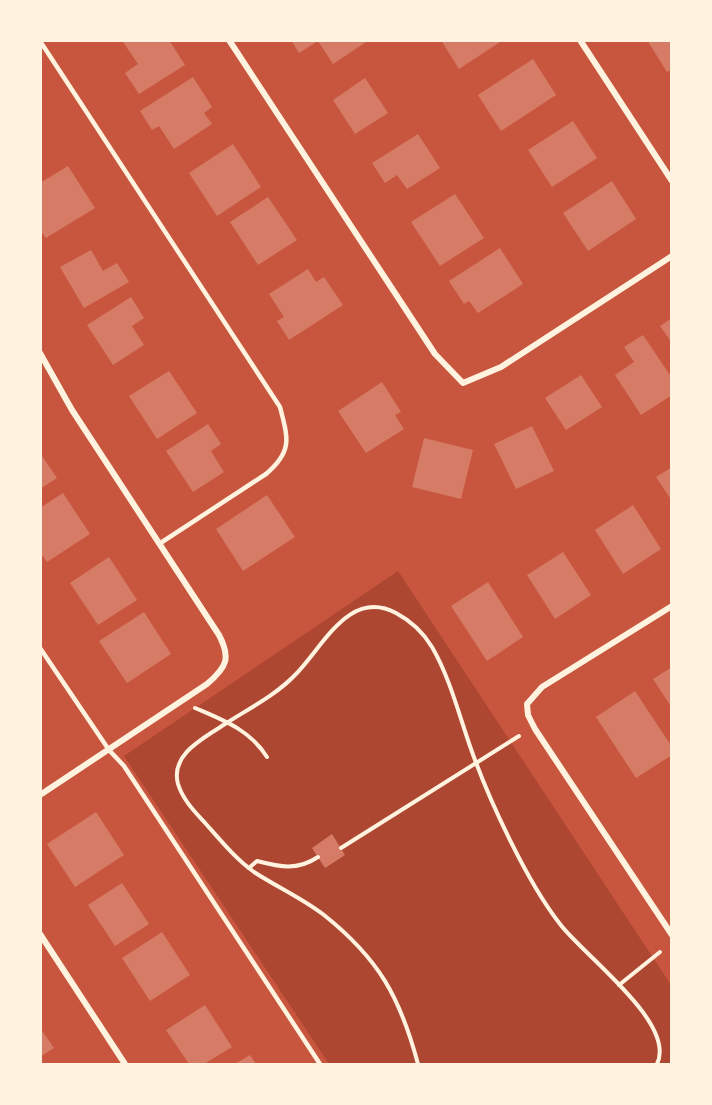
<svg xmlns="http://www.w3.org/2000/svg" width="712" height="1105" viewBox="0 0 712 1105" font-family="'Crimson Pro',serif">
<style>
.green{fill:#ae4732}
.building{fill:#d67c66}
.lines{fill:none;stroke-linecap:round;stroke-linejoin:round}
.path{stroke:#fff3e0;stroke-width:4}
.service{stroke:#fff3e0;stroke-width:4.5}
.minor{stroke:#fff3e0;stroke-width:6}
</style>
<rect width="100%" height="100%" fill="#c8553d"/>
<!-- green -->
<path class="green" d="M398 571 671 985V1064H329L124 756Z"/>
<!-- building -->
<g class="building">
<path d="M125 40H169L185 65 139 94 125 73 138 64 123 42Z"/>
<path d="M291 40H369L333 64 318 41 299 53Z"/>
<path d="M441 40H503L459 69Z"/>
<path d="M647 40H672V69L667 72Z"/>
<path d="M533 59 556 95 501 131 478 95Z"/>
<path d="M193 77 212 107 204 113 212 124 174 149 159 126 152 130 140 111Z"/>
<path d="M365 78 388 113 355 134 333 100Z"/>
<path d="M573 121 597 158 552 187 528 150Z"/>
<path d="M418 134 440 168 407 189 397 175 385 183 372 163Z"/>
<path d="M233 144 261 187 217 216 189 173Z"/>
<path d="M68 166 95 208 46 238 40 230V183Z"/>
<path d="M612 181 636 219 588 251 563 213Z"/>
<path d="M455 194 484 238 440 266 411 222Z"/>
<path d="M268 197 297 240 258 265 230 222Z"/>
<path d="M500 248 523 284 478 313 469 301 464 304 449 281Z"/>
<path d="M91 250 103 271 117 263 129 282 84 308 60 267Z"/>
<path d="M308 269 316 282 324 277 343 305 289 340 277 321 284 317 269 294Z"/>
<path d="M131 297 144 318 132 326 144 345 113 365 87 325Z"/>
<path d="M672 318V343L660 326Z"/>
<path d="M643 335 672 378V395L641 415 615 375 634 362 624 347Z"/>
<path d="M169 371 197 413 157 439 129 396Z"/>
<path d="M581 375 602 407 566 430 545 398Z"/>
<path d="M382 382 401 412 395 415 404 429 366 453 338 411Z"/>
<path d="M208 424 221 444 211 451 224 472 193 492 166 451Z"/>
<path d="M532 426 554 471 516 489 494 444Z"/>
<path d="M424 438 473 450 461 499 412 487Z"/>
<path d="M40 453 57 478 40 489Z"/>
<path d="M672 467V501L656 477Z"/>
<path d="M63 493 90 534 47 562 40 552V508Z"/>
<path d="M267 495 295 537 243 571 216 529Z"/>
<path d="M633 505 661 549 623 574 595 530Z"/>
<path d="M563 552 591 595 555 619 527 575Z"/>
<path d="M109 557 137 600 98 625 70 583Z"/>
<path d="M488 582 523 637 487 661 451 606Z"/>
<path d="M144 612 171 654 127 683 99 641Z"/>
<path d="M672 667V708L653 679Z"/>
<path d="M635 691 672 747V755L636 778 596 717Z"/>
<path d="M96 812 124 855 75 887 47 844Z"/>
<path d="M332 834 345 855 325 868 312 848Z"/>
<path d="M122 883 149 924 115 946 88 905Z"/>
<path d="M162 932 190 975 150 1001 122 958Z"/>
<path d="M205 1005 232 1047 204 1064H189L166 1030Z"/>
<path d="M40 1028 54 1048 40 1057Z"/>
<path d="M250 1055 256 1064H235Z"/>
</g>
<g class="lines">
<!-- path -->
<g class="path">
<path d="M195 708C223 720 250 730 267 757"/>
<path d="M341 848 519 736"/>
<path d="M249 868 257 861C280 867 297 871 318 857"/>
<path d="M619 985 660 952"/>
<path d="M418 1064C400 997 379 959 324 915 302 898 277 887 254 872 236 859 221 841 206 824 195 812 183 800 178 784 170 754 204 738 225 724 248 709 276 695 295 675 323 647 349 588 396 613 411 621 423 632 432 647 450 678 459 715 471 749 489 800 527 882 560 924 583 955 677 1023 657 1064"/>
</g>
<!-- service -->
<g class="service">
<path d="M40 41 280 407C288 438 293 451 266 474L159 544"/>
<path d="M40 648 109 750 124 766 320 1064"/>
</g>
<!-- minor -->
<g class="minor">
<path d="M229 40 435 354 463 383 501 367 672 256"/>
<path d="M580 40 672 181"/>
<path d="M40 353 72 410 219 635C231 658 227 667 207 684L40 795"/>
<path d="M672 606 542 687 527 704 528 715 535 729 672 935"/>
<path d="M40 934 125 1064"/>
</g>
</g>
<!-- border -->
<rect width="712" height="1105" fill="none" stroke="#fff3e0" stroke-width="84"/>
</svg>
